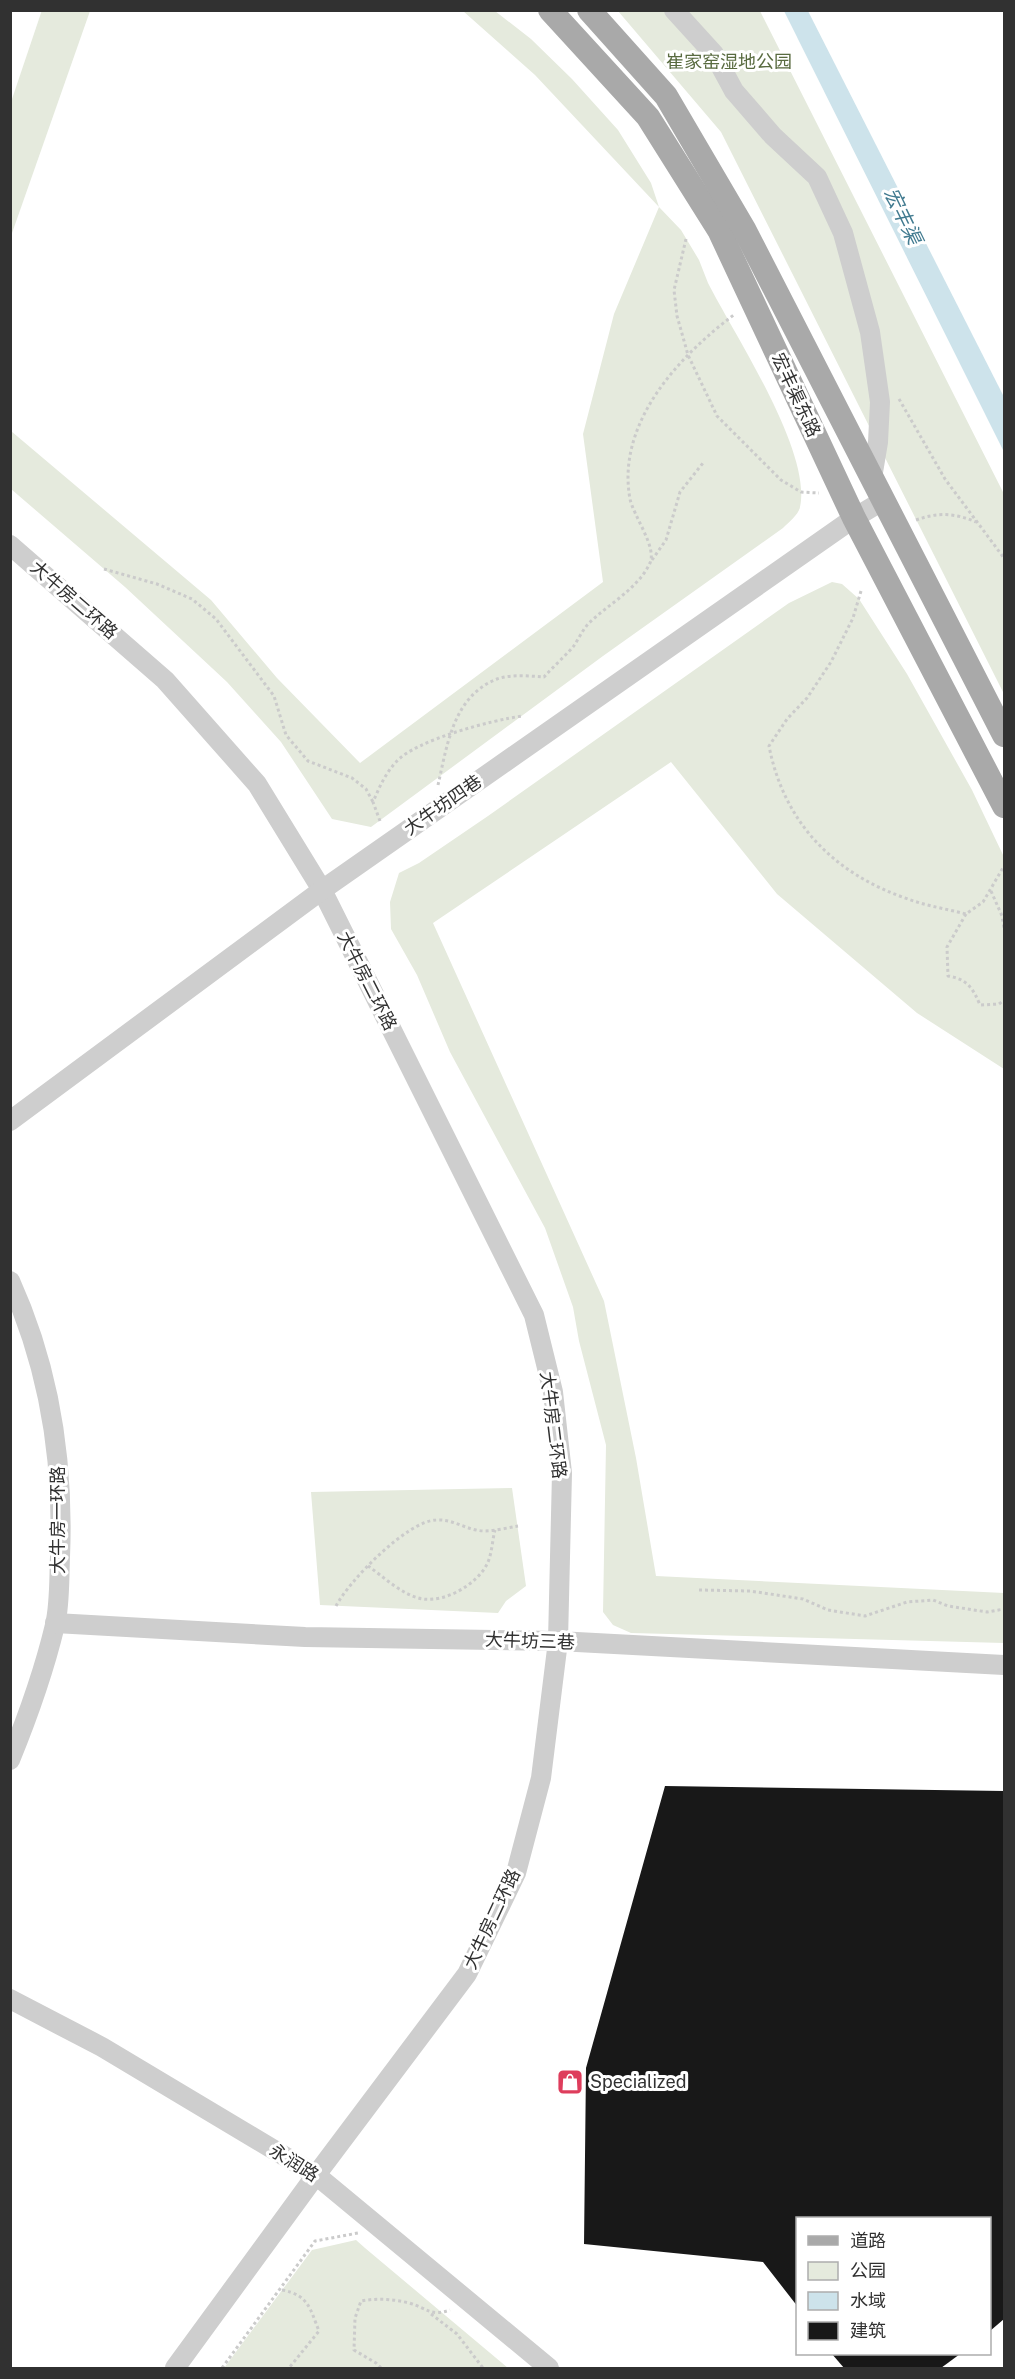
<svg xmlns="http://www.w3.org/2000/svg" width="1015" height="2379" viewBox="0 0 1015 2379" font-family="'Public Sans','Noto Sans SC',sans-serif">
<style>
.green{fill:#e5eadd}
.water{fill:#cde3eb}
.building{fill:#181818}
.lines{fill:none;stroke-linecap:round;stroke-linejoin:round}
.path{stroke:#cbcbcb;stroke-width:3;stroke-dasharray:3 3;stroke-linecap:butt}
.minor{stroke:#cecece;stroke-width:20}
.major{stroke:#a9a9a9;stroke-width:24}
.labels{text-anchor:middle;stroke-width:6;stroke-linejoin:round;paint-order:stroke}
.park-label{font-size:18px;fill:#596b40;stroke:#fff}
.street-label{font-size:18px;fill:#313131;stroke:#fff}
.poi-label{font-size:18px;fill:#313131;stroke:#fff;text-anchor:start}
.water-label{font-size:20px;font-style:italic;fill:#427b90;stroke:#fff}
</style>
<rect width="100%" height="100%" fill="#fff"/>
<!-- green -->
<g class="green">
<path d="M42 10 90 11 11 236V102Z"/>
<path d="M463 11H495L531 39 572 79 618 130 651 183 659 207 681 230 699 260 708 283C735 336 812 451 800 507 799 514 789 522 783 528L603 656 371 827 332 819 281 742 227 682 125 587 11 489V431L211 600 277 678 360 763 603 582 583 434 614 314 659 207 535 75Z"/>
<path d="M618 11H760L1004 494V694L721 132Z"/>
<path d="M832 582 842 584 859 599 907 674 972 790 1004 857V1069L917 1013 777 894 671 762 433 923 604 1301 636 1458 656 1576 1004 1593V1643L631 1633 613 1625 603 1612 606 1445 579 1341 573 1307 545 1228 450 1052 417 975 391 929 390 902 399 873 419 863 488 816 789 603Z"/>
<path d="M512 1488 526 1586 506 1601 498 1613 320 1605 311 1492Z"/>
<path d="M356 2240 365 2248 508 2368H224L312 2250Z"/>
</g>
<!-- water -->
<path class="water" d="M784 11H808L1004 397V452Z"/>
<!-- building -->
<g class="building">
<path d="M665 1786 1004 1791V2319L990 2331V2218H798V2307L763 2262 584 2244 586 2068Z"/>
<path d="M832 2354H960L941 2368H844Z"/>
</g>
<g class="lines">
<!-- path -->
<g class="path">
<path d="M686 239 674 290 677 316 688 355 717 416 781 480 801 492 819 493"/>
<path d="M899 399 945 479 1004 558"/>
<path d="M916 520C938 512 955 513 976 522"/>
<path d="M652 560 666 540 680 492 703 463"/>
<path d="M104 569 157 584 192 599 216 619 274 696 286 735 308 761 352 778 366 789 373 802"/>
<path d="M861 591 853 618 831 662 807 698 787 719 769 746C784 823 834 874 908 899 927 906 947 909 966 914L983 902 1004 866"/>
<path d="M438 785C447 746 453 696 497 679 511 674 529 676 544 677 553 667 564 657 573 647 578 640 582 631 588 624 607 605 638 589 650 563 657 547 634 517 630 499 616 423 679 356 735 314"/>
<path d="M380 821 373 802C379 788 385 774 396 762 415 740 493 720 522 716"/>
<path d="M991 891 1002 916 1004 928"/>
<path d="M966 914 947 947 948 976C967 979 973 988 980 1005L999 1004 1004 1000"/>
<path d="M368 1566C384 1577 403 1596 423 1599 446 1602 475 1585 486 1566 492 1556 492 1541 495 1530"/>
<path d="M699 1590 750 1591 803 1599 828 1610 865 1616 907 1602 933 1600 948 1606 987 1612 1004 1609"/>
<path d="M336 1606C349 1581 407 1521 436 1520 451 1519 462 1527 476 1530 489 1533 505 1528 518 1526"/>
<path d="M282 2290C309 2295 310 2309 319 2331L289 2368"/>
<path d="M431 2314 457 2334 483 2368"/>
<path d="M222 2368 315 2241 358 2233"/>
<path d="M381 2368 376 2363 354 2350 355 2318 361 2301C377 2298 393 2299 409 2303 427 2308 430 2317 450 2310"/>
</g>
<!-- minor -->
<g class="minor">
<path d="M674 10 714 54 734 91 773 136 817 177 843 233 870 332 880 402 878 442 872 478"/>
<path d="M10 545 165 680 257 784 322 890 534 1315 553 1392 562 1473 558 1641 541 1778 516 1873 467 1974 316 2175 175 2368"/>
<path d="M10 1121 322 890 854 518 884 500"/>
<path d="M10 1281C50 1369 64 1461 60 1557 59 1579 60 1604 55 1625 44 1671 28 1716 10 1760"/>
<path d="M55 1623 305 1637 558 1641 1004 1665"/>
<path d="M10 1999 102 2047 316 2175 549 2368"/>
</g>
<!-- major -->
<g class="major">
<path d="M550 10 648 117 719 230 854 518 1004 806"/>
<path d="M589 10 666 96 744 229 1004 735"/>
</g>
</g>
<!-- icons -->
<defs>
<symbol id="shop-square" viewBox="-11 -11 22 22"><rect x="-9" y="-9" width="18" height="18" rx="4" fill="#de3d5c" stroke="#fff"/><path d="M-5-2.5h2.3a2.7 3.5 0 0 1 5.4 0H5L5.5 6h-11ZM-1.5-2.5h3a1.5 2.3 0 0 0-3 0Z" fill="#fff"/></symbol>
</defs>
<g fill-rule="evenodd">
<use href="#shop-square" x="555" y="2067" width="30" height="30"/>
</g>
<g class="labels">
<!-- park labels -->
<g class="park-label">
<text x="729" y="68">崔家窑湿地公园</text>
</g>
<!-- street labels -->
<g class="street-label">
<text transform="translate(796 395) rotate(65)" y="6">宏丰渠东路</text>
<text transform="translate(74 600) rotate(41)" y="6">大牛房二环路</text>
<text transform="translate(443 805) rotate(-35)" y="6">大牛坊四巷</text>
<text transform="translate(367 981) rotate(63)" y="6">大牛房二环路</text>
<text transform="translate(553 1425) rotate(83)" y="6">大牛房二环路</text>
<text transform="translate(58 1520) rotate(-90)" y="6">大牛房一环路</text>
<text transform="translate(530 1641) rotate(2)" y="6">大牛坊三巷</text>
<text transform="translate(492 1919) rotate(-65)" y="6">大牛房二环路</text>
<text transform="translate(294 2163) rotate(32)" y="6">永润路</text>
</g>
<!-- poi labels -->
<g class="poi-label">
<text x="590" y="2088">Specialized</text>
</g>
<!-- water labels -->
<g class="water-label">
<text transform="translate(903 216) rotate(64)" y="7">宏丰渠</text>
</g>
</g>
<!-- border -->
<rect width="1015" height="2379" fill="none" stroke="#313131" stroke-width="24"/>
<!-- legend -->
<rect x="796" y="2217" width="195" height="138" fill="#ffffff" stroke="#adadad" stroke-width="1.5"/>
<rect x="808" y="2236" width="30" height="9" fill="#a9a9a9" stroke="#adadad" stroke-width="1.5"/>
<text x="850" y="2247" font-size="18" fill="#313131">道路</text>
<rect x="808" y="2262" width="30" height="18" fill="#e5eadd" stroke="#adadad" stroke-width="1.5"/>
<text x="850" y="2277" font-size="18" fill="#313131">公园</text>
<rect x="808" y="2292" width="30" height="18" fill="#cde3eb" stroke="#adadad" stroke-width="1.5"/>
<text x="850" y="2307" font-size="18" fill="#313131">水域</text>
<rect x="808" y="2322" width="30" height="18" fill="#181818" stroke="#adadad" stroke-width="1.5"/>
<text x="850" y="2337" font-size="18" fill="#313131">建筑</text>
</svg>
